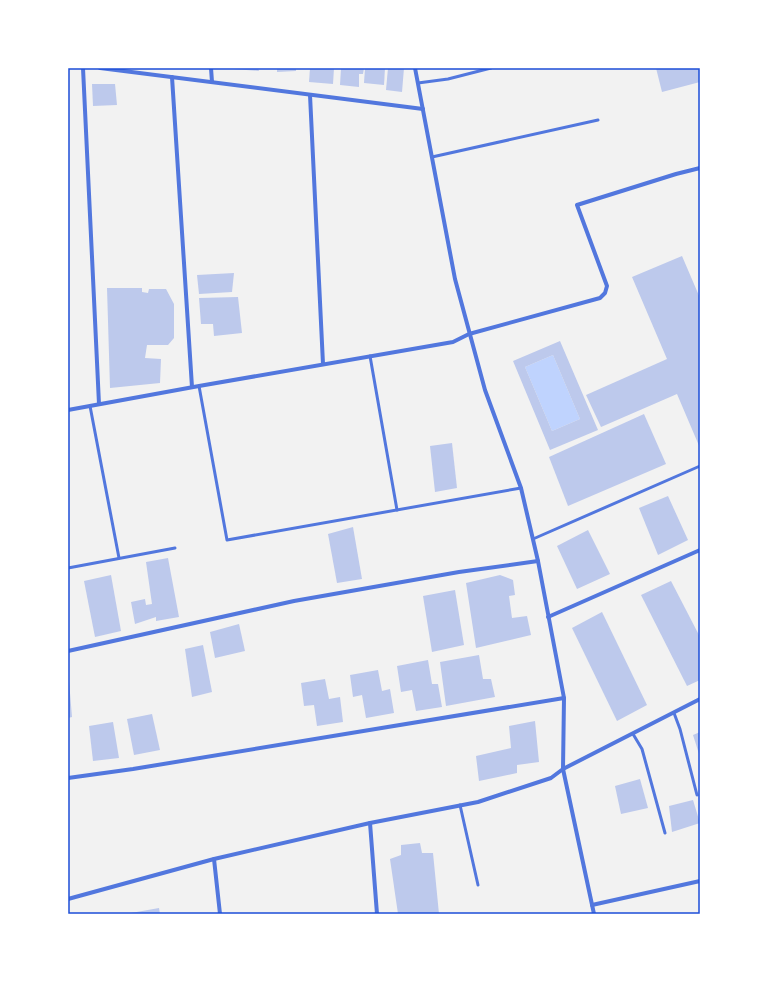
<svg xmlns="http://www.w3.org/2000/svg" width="768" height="982" viewBox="0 0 768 982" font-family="'Golos Text',sans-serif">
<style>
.water{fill:#bfd3fe}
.building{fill:#bdc9ec;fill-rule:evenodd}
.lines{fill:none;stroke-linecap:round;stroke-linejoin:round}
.service{stroke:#5277de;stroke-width:3}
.minor{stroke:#5277de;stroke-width:4}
.neatline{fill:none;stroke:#1d4ed8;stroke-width:1.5}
</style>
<rect width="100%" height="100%" fill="#f2f2f2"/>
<!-- water -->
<path class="water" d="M553 355 580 419 552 431 525 367Z"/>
<!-- building -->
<g class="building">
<path d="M233 68H258L259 71 233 69Z"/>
<path d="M277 68H296V71L277 72Z"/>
<path d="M310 68H334L333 84 309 82Z"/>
<path d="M341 68H364L363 74H359V87L340 85Z"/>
<path d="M365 68H385L384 85 364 83Z"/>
<path d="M388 68H404L402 92 386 90Z"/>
<path d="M656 68H700V82L662 92Z"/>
<path d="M92 84H115L117 105 93 106Z"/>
<path d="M682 256 700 298V448L677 394 601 427 586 395 667 359 632 277Z"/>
<path d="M234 273 232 292 199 294 197 275Z"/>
<path d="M107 288H142V292L148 293 149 289H166L174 304V338L168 345H147L145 358 161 359 160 383 110 388Z"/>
<path d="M238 297 242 333 214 336 213 324H201L199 298Z"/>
<path d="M560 341 598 430 550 450 513 361ZM553 355 580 419 552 431 525 367Z"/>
<path d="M644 414 666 464 568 506 549 457Z"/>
<path d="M452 443 457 488 435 492 430 446Z"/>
<path d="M668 496 688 540 658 555 639 508Z"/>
<path d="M353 527 362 579 337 583 328 534Z"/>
<path d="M588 530 610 574 577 589 557 546Z"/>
<path d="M168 558 179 617 156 621V617L135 624 131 602 145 599 146 605 152 604 146 562Z"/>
<path d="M111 575 121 631 95 637 84 581Z"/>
<path d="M500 575 513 580 515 595 509 596 512 618 527 616 531 635 476 648 466 583Z"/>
<path d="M671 581 700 637V680L687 686 641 595Z"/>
<path d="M455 590 464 645 432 652 423 596Z"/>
<path d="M602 612 647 705 617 721 572 628Z"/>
<path d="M239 624 245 651 215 658 210 632Z"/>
<path d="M203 645 212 692 192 697 185 649Z"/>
<path d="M479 655 483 679H491L495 697 446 706 440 662Z"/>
<path d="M428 660 432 684H438L442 707 416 711 412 690 401 692 397 666Z"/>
<path d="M378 670 382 691 390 689 394 713 366 718 362 695 353 697 350 675Z"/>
<path d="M325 679 329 699 340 697 343 722 317 726 314 705 304 706 301 683Z"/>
<path d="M69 681 72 717 68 718V682Z"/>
<path d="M152 714 160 750 134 755 127 719Z"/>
<path d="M535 721 539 762 517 765V773L479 781 476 756 511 748 509 726Z"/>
<path d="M113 722 119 758 93 761 89 726Z"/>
<path d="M700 732V757L693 735Z"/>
<path d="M640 779 648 808 621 814 615 786Z"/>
<path d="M693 800 700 823 672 832 669 806Z"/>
<path d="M420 843 422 853H433L439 914H398L390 859 401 855V845Z"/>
<path d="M159 908 160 914H131V913Z"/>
</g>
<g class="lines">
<!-- service -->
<g class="service">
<path d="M418 83 448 79 491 68"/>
<path d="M432 157 598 120"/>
<path d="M370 356 397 510"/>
<path d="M199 386 227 540 521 488"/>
<path d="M90 406 119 558"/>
<path d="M533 539 700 466"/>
<path d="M68 568 175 548"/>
<path d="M674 713 680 729 697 795"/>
<path d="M633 734 642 749 665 833"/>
<path d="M460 805 478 885"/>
</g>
<!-- minor -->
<g class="minor">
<path d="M83 68 99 404"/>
<path d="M100 68 423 109"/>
<path d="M211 68 212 82"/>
<path d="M415 68 455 279 485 390 521 488 538 561 564 698 563 769 594 914"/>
<path d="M172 77 192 387"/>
<path d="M310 95 323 364"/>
<path d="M68 410 199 386 453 342 469 334 600 298 605 293 607 286 577 205 676 174 700 168"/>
<path d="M548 617 700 550"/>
<path d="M68 651 294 601 459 572 538 561"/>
<path d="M68 778 133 769 564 698"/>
<path d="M370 823 377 914"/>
<path d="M214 859 220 914"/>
<path d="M68 899 214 859 370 823 478 802 551 778 563 769 700 699"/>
<path d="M592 905 700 881"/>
</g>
</g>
<!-- border -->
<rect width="768" height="982" fill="none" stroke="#ffffff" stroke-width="138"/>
<rect x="69" y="69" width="630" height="844" class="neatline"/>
</svg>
